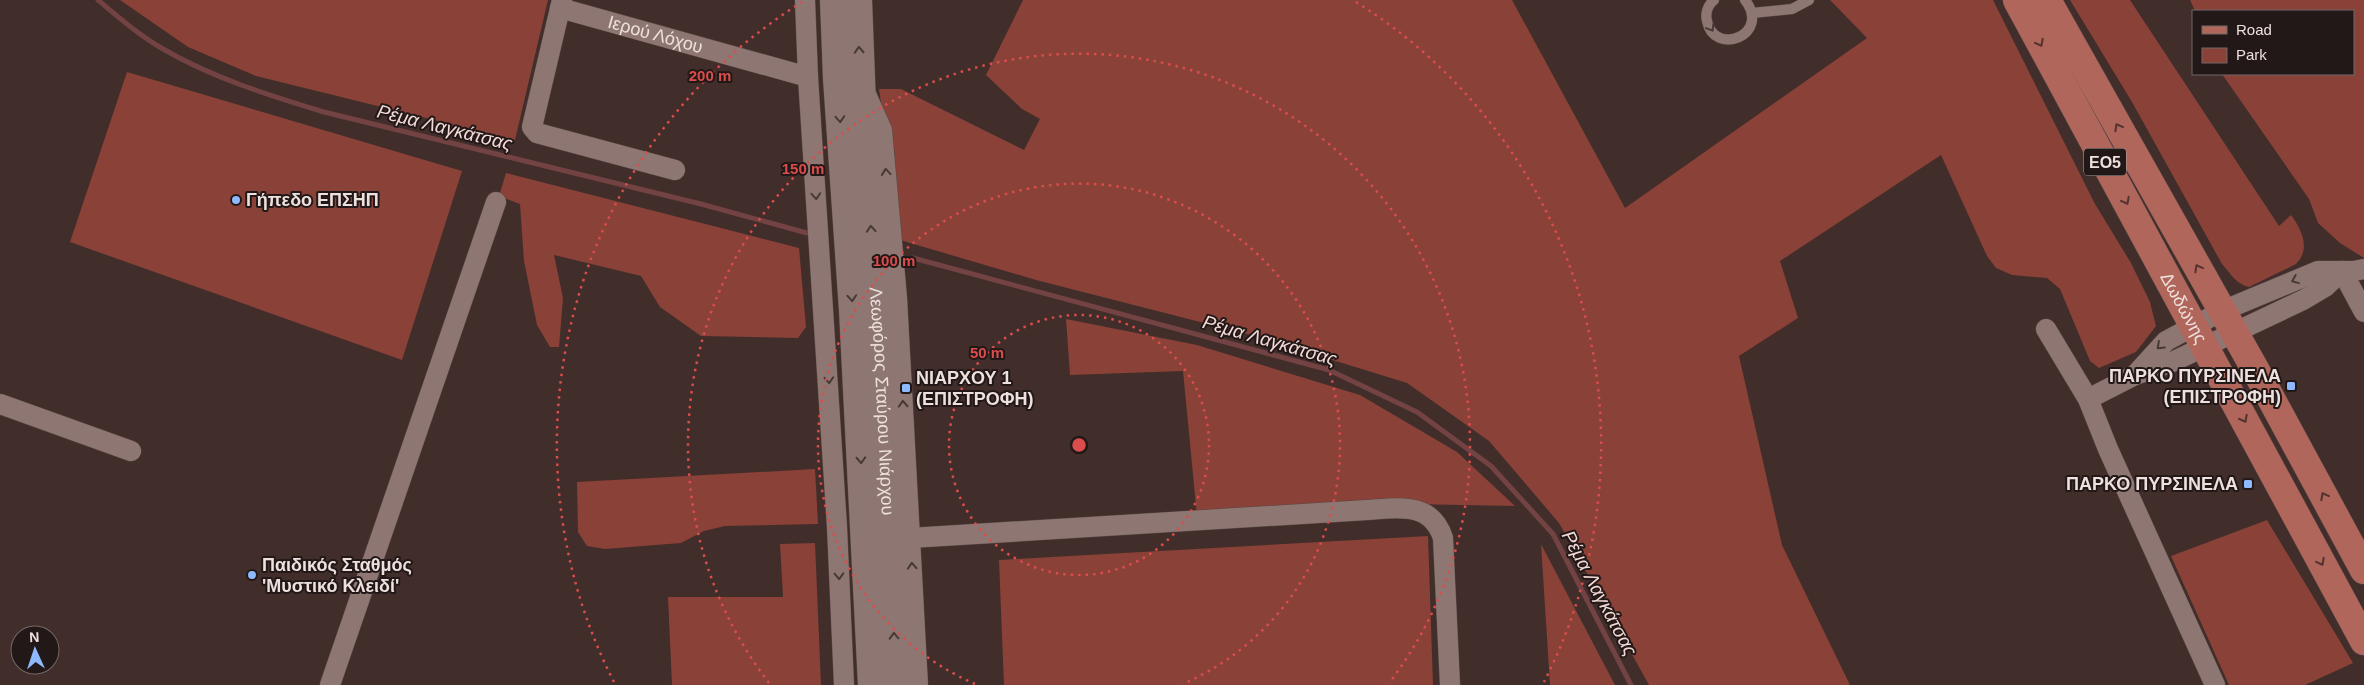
<svg xmlns="http://www.w3.org/2000/svg" width="2364" height="685" viewBox="0 0 2364 685" font-family="Helvetica,sans-serif">
<style>
.green{fill:#894138}
.lines{fill:none;stroke-linecap:round;stroke-linejoin:round}
.stream{stroke:#724342;stroke-width:5}
.service-casing{stroke:#5a4a47;stroke-width:11}
.minor-casing{stroke:#5a4a47;stroke-width:21}
.secondary-casing{stroke:#5a4a47;stroke-width:29}
.primary-casing{stroke:#5a4a47;stroke-width:29}
.service{stroke:#8e7773;stroke-width:10}
.minor{stroke:#8e7773;stroke-width:20}
.secondary{stroke:#8e7773;stroke-width:28}
.primary{stroke:#b1665c;stroke-width:28}
.oneway{stroke:#473937}
.oneway2{stroke:#53332f}
.ring{fill:none;stroke:#db4d4c;stroke-width:2.5;stroke-dasharray:2.5 5}
.poi-dot{fill:#8eb9fd;stroke:#211817;stroke-width:2}
.labels{text-anchor:middle;stroke-width:4;stroke-linejoin:round;paint-order:stroke}
.shield{fill:#211817;stroke:#b0a4a2;stroke-width:1}
.shield-label{font-size:16px;font-weight:bold;fill:#ede0dd}
.street-label{font-size:18px;fill:#ede0dd;stroke:#211817}
.poi-label{font-size:18px;font-weight:bold;fill:#ede0dd;stroke:#211817;text-anchor:start}
.water-label{font-size:19px;font-style:italic;fill:#f3d9d5;stroke:#211817}
.centre{fill:#db4d4c;stroke:#211817;stroke-width:2.5}
.ring-label{font-size:15px;text-anchor:middle;font-weight:bold;fill:#db4d4c;stroke:#211817;stroke-width:4;stroke-linejoin:round;paint-order:stroke}
</style>
<rect width="100%" height="100%" fill="#412d2a"/>
<!-- green -->
<g class="green">
<path d="M120 0H548L515 140 256 76 188 47Z"/>
<path d="M1023 0H1512L1625 208 1867 38 1830 0H1993L2095 204 2131 263 2150 302 2156 326 2136 352 2099 368 2090 361 2060 289 2047 278 2012 275 1996 268 1987 256 1941 155 1780 261 1798 318 1739 356 1782 545 1850 685H1649L1559 523 1489 441 1407 383 1251 335 1036 280 900 240 894 147 882 110 879 89H901L1024 150 1040 119 1022 109 986 75Z"/>
<path d="M2070 0H2130L2279 226 2291 215C2302 230 2311 249 2296 264L2249 287C2237 285 2230 273 2222 264L2132 102Z"/>
<path d="M2190 0H2364V258L2340 243 2318 223 2309 199 2222 74H2353V11H2195Z"/>
<path d="M127 72 462 171 402 360 70 242Z"/>
<path d="M506 173 799 248 806 327 798 338 701 336 660 307 641 276 554 255 563 298 559 347H550L537 325 524 261 520 204 499 196Z"/>
<path d="M1066 319 1197 345 1360 395 1457 452 1515 506 1409 504 1197 516 1183 371 1070 375Z"/>
<path d="M815 469 818 524 725 526 704 531 681 543 605 549 587 546 578 532 577 482Z"/>
<path d="M2267 520 2353 663 2305 685H2229L2171 556Z"/>
<path d="M1428 536 1433 685H1004L999 560Z"/>
<path d="M815 543 821 685H672L668 597H783L780 544Z"/>
<path d="M1541 544 1615 685H1550Z"/>
</g>
<g class="lines">
<!-- stream -->
<g class="stream">
<path d="M98 0C118 17 139 35 163 49 213 78 268 95 324 112L701 204 807 233"/>
<path d="M913 258 1329 370 1417 412 1491 466 1553 534 1631 685"/>
</g>
<defs>
<g id="service">
<path d="M1714 0C1708 5 1705 13 1707 21 1714 57 1772 35 1745 0"/>
<path d="M1752 13 1792 9 1809 0"/>
</g>
<g id="minor">
<path d="M562 0 532 127 537 133 675 170"/>
<path d="M805 0 808 77 837 527 844 685"/>
<path id="s1" d="M560 8 808 77"/>
<path d="M865 92 882 130 897 298 918 685"/>
<path d="M2342 271 2364 312"/>
<path d="M2046 329 2088 399 2108 449 2215 685"/>
<path d="M2135 375 2166 341 2222 311 2318 271H2353L2364 269"/>
<path d="M2088 399 2135 375 2172 362 2303 300 2325 287 2342 271"/>
<path d="M0 404 131 451"/>
<path d="M910 538 1367 510C1398 508 1431 501 1443 538L1450 685"/>
<path d="M330 685 496 202"/>
</g>
<g id="secondary">
<path d="M834 0 837 78 853 310 872 685"/>
<path id="s2" d="M858 0 863 131 880 345 896 685"/>
</g>
<g id="primary">
<path id="s3" d="M2017 0 2364 641"/>
<path d="M2047 0 2255 369 2364 570"/>
</g>
</defs>
<!-- service casing -->
<use href="#service" class="service-casing"/>
<!-- minor casing -->
<use href="#minor" class="minor-casing"/>
<!-- secondary casing -->
<use href="#secondary" class="secondary-casing"/>
<!-- primary casing -->
<use href="#primary" class="primary-casing"/>
<!-- service -->
<use href="#service" class="service"/>
<!-- minor -->
<use href="#minor" class="minor"/>
<!-- secondary -->
<use href="#secondary" class="secondary"/>
<!-- primary -->
<use href="#primary" class="primary"/>
</g>
<!-- one-way arrows -->
<defs><path id="oneway-chevron" d="M-2-3.5L2.5 0L-2 3.5" fill="none" stroke-width="1.6" stroke-linecap="round" stroke-linejoin="round" transform="scale(1.25)"/></defs>
<g class="oneway">
<use href="#oneway-chevron" transform="translate(1711 28) rotate(59)"/>
<use href="#oneway-chevron" transform="translate(859 50) rotate(-93)"/>
<use href="#oneway-chevron" transform="translate(840 119) rotate(86)"/>
<use href="#oneway-chevron" transform="translate(886 172) rotate(-95)"/>
<use href="#oneway-chevron" transform="translate(816 196) rotate(86)"/>
<use href="#oneway-chevron" transform="translate(871 229) rotate(-94)"/>
<use href="#oneway-chevron" transform="translate(2295 280) rotate(158)"/>
<use href="#oneway-chevron" transform="translate(852 298) rotate(86)"/>
<use href="#oneway-chevron" transform="translate(2160 346) rotate(137)"/>
<use href="#oneway-chevron" transform="translate(829 380) rotate(87)"/>
<use href="#oneway-chevron" transform="translate(903 404) rotate(-93)"/>
<use href="#oneway-chevron" transform="translate(861 460) rotate(87)"/>
<use href="#oneway-chevron" transform="translate(912 566) rotate(-93)"/>
<use href="#oneway-chevron" transform="translate(839 576) rotate(88)"/>
<use href="#oneway-chevron" transform="translate(894 636) rotate(-92)"/>
</g>
<g class="oneway2">
<use href="#oneway-chevron" transform="translate(2040 43) rotate(62)"/>
<use href="#oneway-chevron" transform="translate(2118 127) rotate(-119)"/>
<use href="#oneway-chevron" transform="translate(2126 201) rotate(62)"/>
<use href="#oneway-chevron" transform="translate(2198 268) rotate(-119)"/>
<use href="#oneway-chevron" transform="translate(2244 419) rotate(62)"/>
<use href="#oneway-chevron" transform="translate(2324 496) rotate(-118)"/>
<use href="#oneway-chevron" transform="translate(2321 562) rotate(62)"/>
</g>
<!-- distance rings -->
<g class="ring">
<circle cx="1079" cy="445" r="130"/>
<path d="M975 684A261 261 0 1 1 1183 684"/>
<path d="M769 683A391 391 0 1 1 1389 683"/>
<path d="M614 682A522 522 0 0 1 802 2M1356 2A522 522 0 0 1 1544 682"/>
</g>
<!-- markers -->
<g class="poi-dot">
<circle cx="236" cy="200" r="5"/>
<rect x="2286" y="381" width="10" height="10" rx="2.5"/>
<rect x="901" y="383" width="10" height="10" rx="2.5"/>
<rect x="2243" y="479" width="10" height="10" rx="2.5"/>
<circle cx="252" cy="575" r="5"/>
</g>
<g class="labels">
<!-- shield labels -->
<rect class="shield" x="2084" y="148.5" width="42" height="27" rx="4"/>
<g class="shield-label">
<text x="2105" y="168">ΕΟ5</text>
</g>
<!-- street labels -->
<g class="street-label">
<text dy="6" stroke="none"><textPath href="#s1" startOffset="99">Ιερού Λόχου</textPath></text>
<text dy="6" stroke="none"><textPath href="#s3" startOffset="350">Δωδώνης</textPath></text>
<text dy="6" stroke="none"><textPath href="#s2" startOffset="402">Λεωφόρος Σταύρου Νιάρχου</textPath></text>
</g>
<!-- poi labels -->
<g class="poi-label">
<text x="246" y="206">Γήπεδο ΕΠΣΗΠ</text>
<text x="2281" y="382" text-anchor="end">ΠΑΡΚΟ ΠΥΡΣΙΝΕΛΑ<tspan x="2281" dy="21">(ΕΠΙΣΤΡΟΦΗ)</tspan></text>
<text x="916" y="384">ΝΙΑΡΧΟΥ 1<tspan x="916" dy="21">(ΕΠΙΣΤΡΟΦΗ)</tspan></text>
<text x="2238" y="490" text-anchor="end">ΠΑΡΚΟ ΠΥΡΣΙΝΕΛΑ</text>
<text x="262" y="571">Παιδικός Σταθμός<tspan x="262" dy="21">'Μυστικό Κλειδί'</tspan></text>
</g>
<!-- water labels -->
<g class="water-label">
<text transform="translate(445 127) rotate(14)" y="7">Ρέμα Λαγκάτσας</text>
<text transform="translate(1270 340) rotate(16)" y="7">Ρέμα Λαγκάτσας</text>
<text transform="translate(1600 593) rotate(62)" y="7">Ρέμα Λαγκάτσας</text>
</g>
</g>
<circle cx="1079" cy="445" r="8" class="centre"/>
<g class="ring-label">
<text x="710" y="81">200 m</text>
<text x="803" y="174">150 m</text>
<text x="894" y="266">100 m</text>
<text x="987" y="358">50 m</text>
</g>
<!-- legend -->
<rect x="2192" y="10" width="162" height="65" fill="#211817" stroke="#736866"/>
<rect x="2202" y="26" width="25" height="8" fill="#b1665c" stroke="#736866"/>
<text x="2236" y="35" font-size="15" fill="#ede0dd">Road</text>
<rect x="2202" y="48" width="25" height="15" fill="#894138" stroke="#736866"/>
<text x="2236" y="60" font-size="15" fill="#ede0dd">Park</text>
<!-- north arrow -->
<g transform="translate(35 650) rotate(357)"><circle r="24" fill="#211817" stroke="#736866"/>
<path d="M0-4L9 19L0 12L-9 19Z" fill="#8eb9fd"/>
<text y="-8" font-size="14" font-weight="bold" text-anchor="middle" fill="#ede0dd">N</text>
</g>
</svg>
